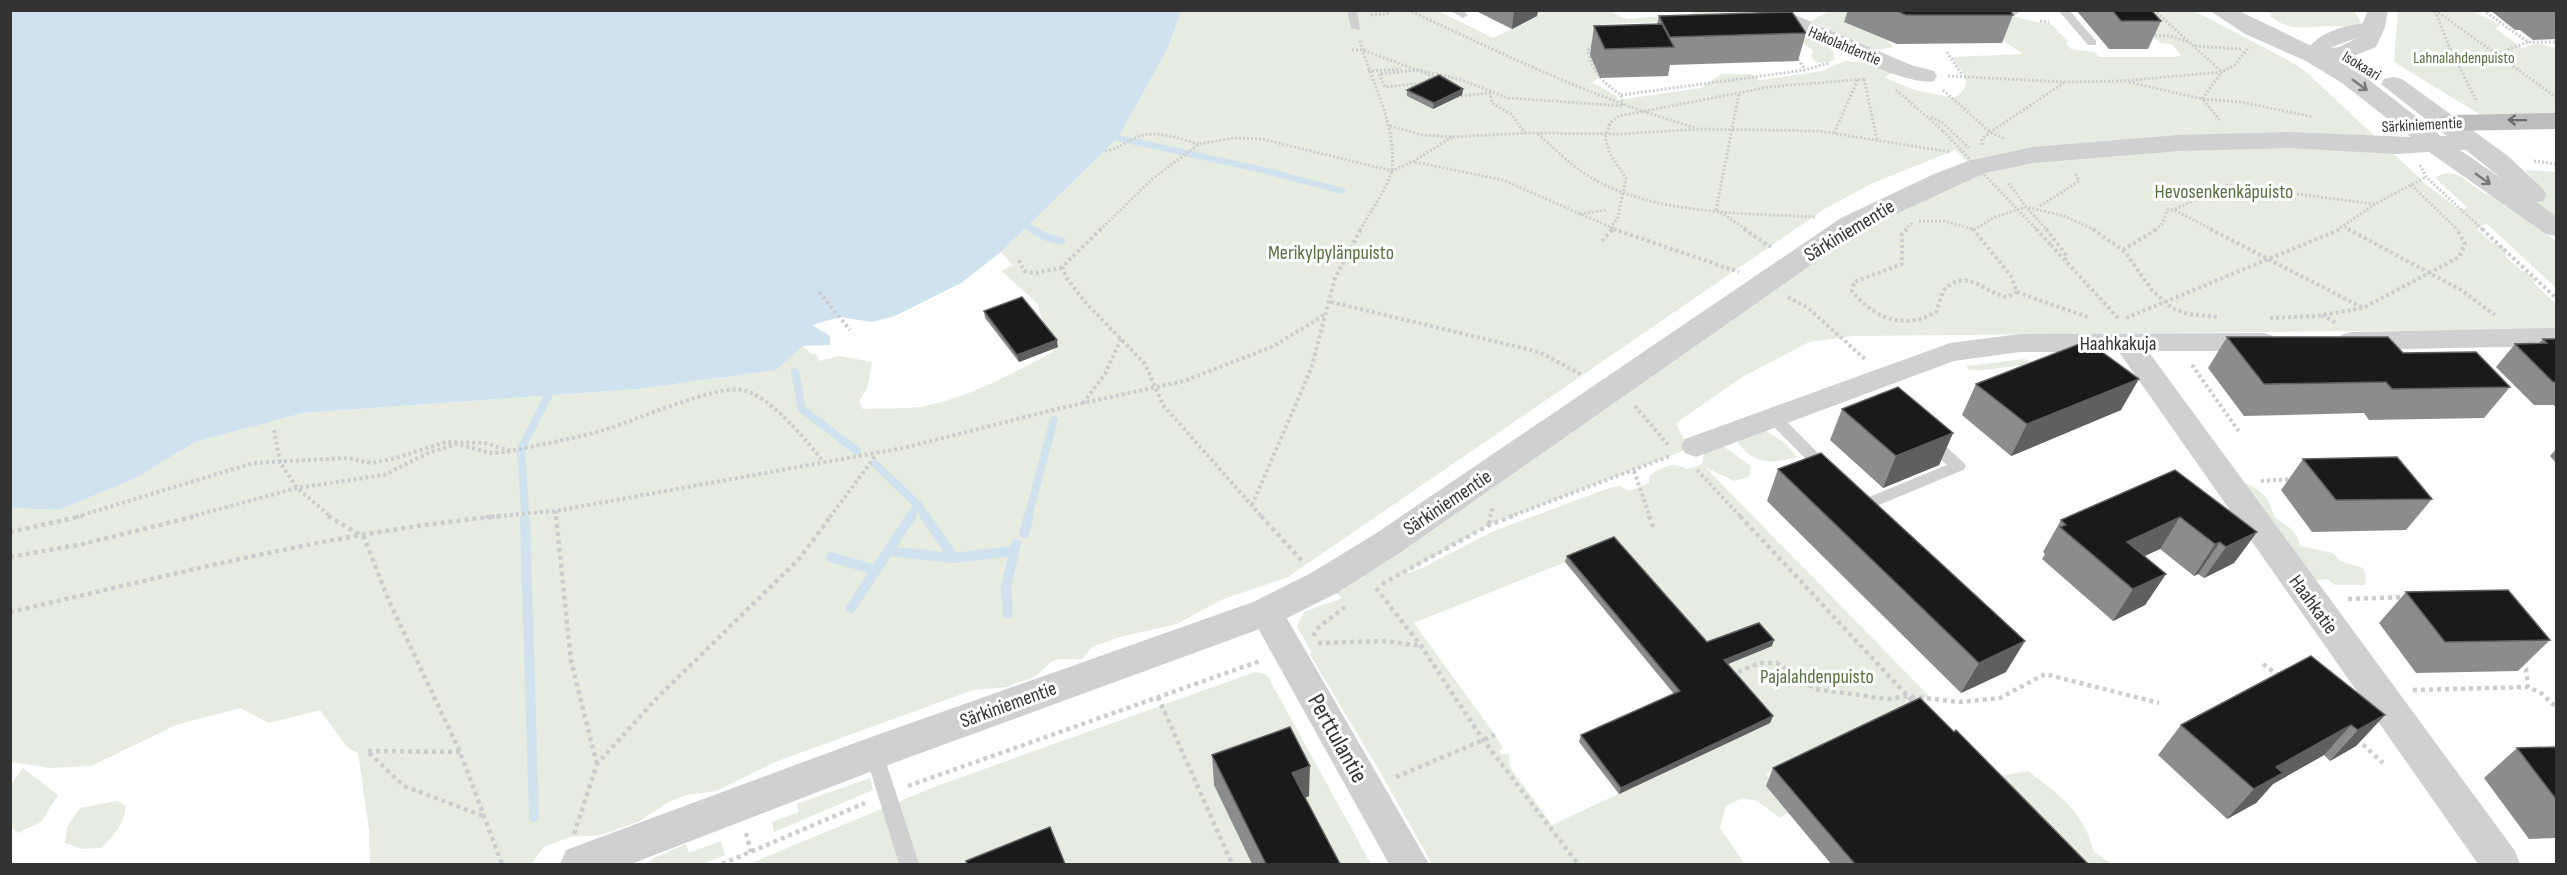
<svg xmlns="http://www.w3.org/2000/svg" width="2567" height="875" viewBox="0 0 2567 875" font-family="'Sofia Sans Condensed',sans-serif">
<style>
.green{fill:#e6ecdf;fill-rule:evenodd}
.water{fill:#cfe2ee}
.lines{fill:none;stroke-linecap:round;stroke-linejoin:round}
.stream-far2{stroke:#cfe2ee;stroke-width:6}
.stream-far1{stroke:#cfe2ee;stroke-width:8}
.stream{stroke:#cfe2ee;stroke-width:10}
.path-far2{stroke:#cdcdcd;stroke-width:3;stroke-dasharray:2 2;stroke-linecap:butt}
.path-far1{stroke:#cdcdcd;stroke-width:4;stroke-dasharray:3 3;stroke-linecap:butt}
.path{stroke:#cdcdcd;stroke-width:4.5;stroke-dasharray:4 4;stroke-linecap:butt}
.service{fill:#d0d0d0;fill-rule:evenodd}
.minor{fill:#d0d0d0;fill-rule:evenodd}
.tertiary{fill:#d0d0d0;fill-rule:evenodd}
.secondary{fill:#bdbdbd;fill-rule:evenodd}
.path-bridge-far1{stroke:#cdcdcd;stroke-width:3;stroke-dasharray:2 2;stroke-linecap:butt}
.path-bridge{stroke:#cdcdcd;stroke-width:4;stroke-dasharray:3 3;stroke-linecap:butt}
.wall{fill:#8c8c8c}
.shaded-wall{fill:#5f5f5f}
.building{fill:#1a1a1a;stroke:#5f5f5f;stroke-width:1.5}
.oneway{stroke:#7a7a7a}
.oneway2{stroke:#6a6a6a}
.labels{text-anchor:middle;stroke-width:6;stroke-linejoin:round;paint-order:stroke}
.far-street-label{font-size:16px;fill:#333;stroke:#fff}
.far-park-label{font-size:16px;fill:#56703f;stroke:#fff}
.park-label{font-size:20px;fill:#56703f;stroke:#fff}
.street-label{font-size:20px;fill:#333;stroke:#fff}
.near-street-label{font-size:24px;fill:#333;stroke:#fff}
</style>
<rect width="100%" height="100%" fill="#fff"/>
<!-- green -->
<g class="green">
<path d="M2275 10 2354 11 2361 22 2351 30C2325 18 2297 39 2270 16L2272 14 2265 11Z"/>
<path d="M1181 11H1438L1493 38 1537 17 1525 11H1610L1627 19 1690 14 1699 11H1744L1775 24 1707 21 1601 24 1614 54 1600 78 1587 85 1593 83 1617 96V100L1701 88 1721 74H1751L1760 80 1822 71 1845 61 1873 64 1894 73 1885 76 1888 79 1914 90 1954 98C1976 84 1963 73 1951 57L2023 54 2005 42 1983 20 1872 22 1893 47 1877 50 1811 21 1829 11H1991C2012 14 2030 23 2050 23L2068 41 2066 43 2071 49 2094 52 2099 57H2175L2181 55 2171 44 2160 43 2129 11H2194L2288 60 2304 70 2428 186 2457 208 2465 209 2467 207 2435 178C2459 162 2471 192 2493 196 2509 198 2529 194 2545 193L2525 170 2556 172V219L2537 213 2536 226 2556 241V288L2486 223 2477 229 2491 242 2505 248 2506 257 2522 271 2533 276 2535 284 2556 304V329L1853 336 1809 342 1744 376 1676 423 1683 438 1696 446 1489 525 1400 576 1422 568 1494 531 1609 488 1620 486 1629 491 1649 483V476C1662 467 1672 461 1687 469L1702 464 1704 453 1723 446 1751 466 1749 477 1734 481 1705 467 1930 697 1766 774 1773 782 1766 786 1788 813 1780 818 1757 801 1742 798 1726 806 1720 828 1745 864H1432L1379 770 1313 660 1310 654 1312 653 1297 627 1304 612 1342 598 1326 585 1853 224 1972 167 1953 147 1955 150 1945 154 1873 183 1826 208 1288 577 1221 600 1177 624 1120 637 1092 647 1082 659H1059L1051 662 1036 676 1007 687 973 690 775 762 716 791 686 795 668 802 640 821 601 835 570 837 544 847 532 863 370 864 369 830 358 753 347 747 320 710 269 723 240 708 176 725 91 766 51 768 11 762V508L59 510 136 478 195 442 303 413 638 389 776 370 803 346 812 354 815 353 820 361 839 356 872 362 868 386 859 402 863 409C882 408 901 409 920 407 967 399 1011 374 1053 352L1037 303 1001 271 1013 265 1001 252 1118 138 1168 48ZM1613 543 1770 723 1552 825 1510 767 1509 754H1501L1499 750 1503 748 1495 735 1414 623Z"/>
<path d="M2398 11H2478L2484 15 2472 11 2501 25 2495 28 2522 48 2536 43 2556 48V114H2479L2394 62Z"/>
<path d="M1804 32 1832 47 1835 60C1825 62 1818 66 1811 57L1813 50 1803 44Z"/>
<path d="M2024 359 2028 360 2029 365C2013 365 1978 373 1967 369V366Z"/>
<path d="M1766 431 1785 443 1797 457C1771 464 1755 465 1738 443L1740 434Z"/>
<path d="M2235 480C2257 486 2269 494 2274 517 2287 526 2297 530 2300 546L2333 553 2340 561 2363 568 2366 576 2365 585H2335L2327 579 2303 582Z"/>
<path d="M1255 672 1267 675 1371 864H749L934 787Z"/>
<path d="M23 768 58 795 41 822 18 833 11 827V785Z"/>
<path d="M2028 771C2057 793 2086 814 2093 851L2112 864H2064L1993 790 2005 775Z"/>
<path d="M870 778 873 790 774 832 772 822 799 812 797 804Z"/>
<path d="M117 801 126 806C124 824 114 836 101 848L83 849 65 843 67 827 80 808Z"/>
<path d="M721 841 725 855 702 864H647L654 858 686 844 689 853Z"/>
</g>
<!-- water -->
<path class="water" d="M11 10H1181V11L1168 48 1118 138 1001 252 961 283 895 316 872 322 840 317 812 325 830 336V345L803 346 776 370 638 389 303 413 195 442 136 478 59 510 11 508Z"/>
<g class="lines">
<!-- stream-far2 -->
<g class="stream-far2">
<path d="M1118 138 1267 171 1342 191"/>
<path d="M1028 226 1034 230"/>
</g>
<!-- stream-far1 -->
<g class="stream-far1">
<path d="M1032 229 1043 236 1061 241"/>
<path d="M795 372 802 409 857 451"/>
<path d="M875 464 918 505 926 517"/>
<path d="M525 511 521 449 548 396"/>
<path d="M910 517 918 505"/>
<path d="M1028 517 1054 420"/>
</g>
<!-- stream -->
<g class="stream">
<path d="M925 516 954 558"/>
<path d="M525 519 534 817"/>
<path d="M1024 533 1029 516"/>
<path d="M888 551 954 558 1012 551"/>
<path d="M831 557 876 570"/>
<path d="M851 608 911 516"/>
<path d="M1008 613 1006 587 1016 544"/>
</g>
<!-- path-far2 -->
<g class="path-far2">
<path d="M1408 10C1503 54 1595 99 1696 128"/>
<path d="M2154 10 2221 71"/>
<path d="M2435 10 2556 97"/>
<path d="M2483 10 2528 42H2556"/>
<path d="M2435 11 2449 46 2477 102"/>
<path d="M1371 15 1387 14 1390 10"/>
<path d="M2040 21 2049 22"/>
<path d="M2151 35 2169 36 2188 42"/>
<path d="M1360 41C1371 83 1397 124 1392 169 1390 184 1368 215 1360 230"/>
<path d="M2195 46 2241 49"/>
<path d="M1352 50H1363L1414 69 1459 79 1508 98 1623 106 1621 95C1604 83 1591 72 1588 50L1593 45"/>
<path d="M1947 52 1962 75"/>
<path d="M2496 54 2528 42"/>
<path d="M1796 56 1805 70"/>
<path d="M1417 70 1433 76 1424 83 1385 87 1379 74Z"/>
<path d="M1368 71 1401 69"/>
<path d="M1948 76 2065 82 2122 81 2222 72 2235 65 2248 48"/>
<path d="M1864 79 1877 139"/>
<path d="M2129 82 2202 99 2241 102 2313 117"/>
<path d="M1896 90 1943 131"/>
<path d="M1943 90 1990 132 2005 139"/>
<path d="M1621 95 1805 70 1829 63"/>
<path d="M1453 97 1490 93 1492 103 1511 114 1525 133"/>
<path d="M1931 117 1943 123 1969 148"/>
<path d="M2220 120 2202 99 2222 72"/>
<path d="M1390 126 1422 135 1452 137 1525 133 1620 134 1701 129 1819 131 1950 152"/>
<path d="M1834 133 1858 79"/>
<path d="M1538 134C1554 148 1569 164 1587 175 1649 215 1744 213 1815 217"/>
<path d="M1982 145V139L1992 131 2065 82"/>
<path d="M1105 151C1120 149 1127 140 1140 136 1159 130 1180 139 1198 144"/>
<path d="M2534 161 2556 164"/>
<path d="M1415 162 1503 180 1617 230"/>
<path d="M2420 165 2426 177 2483 230"/>
<path d="M2009 183 2026 207 2064 216 2095 230"/>
<path d="M2411 185 2458 230"/>
<path d="M2040 206 2079 181 2075 172"/>
<path d="M2175 209 2227 185 2374 204"/>
<path d="M1716 210 1739 94"/>
<path d="M1717 210 1747 230"/>
<path d="M1580 214 1606 210"/>
<path d="M1919 221H1944L1973 229"/>
<path d="M2345 227 2351 230"/>
<path d="M1610 228 1618 217 1626 178 1610 154 1605 138 1610 123 1619 116 1769 87 1865 79"/>
<path d="M1100 230 1151 180 1199 144 1233 138 1262 139 1392 171 1414 161 1452 137"/>
<path d="M1905 230 1912 223"/>
<path d="M1974 230 1995 217 2026 207 2047 230"/>
<path d="M2155 230 2162 224 2167 210H2174L2213 230"/>
<path d="M2337 230 2375 204 2426 177"/>
</g>
<!-- path-far1 -->
<g class="path-far1">
<path d="M1101 229 1062 267 1066 277 1085 302 1145 364 1163 405 1262 517"/>
<path d="M1613 229 1739 272"/>
<path d="M1744 229 1771 247"/>
<path d="M1907 229 1902 234V264L1854 282 1852 291C1874 318 1904 331 1936 312L1943 291C1967 266 1984 293 2007 297L2017 292 2011 276 1973 229"/>
<path d="M2046 229 2067 256 2065 260"/>
<path d="M2093 229 2125 252 2152 290 2172 308 2188 314 2217 317"/>
<path d="M2210 229 2363 308"/>
<path d="M2348 229 2461 290 2495 315"/>
<path d="M2482 229 2556 298"/>
<path d="M1602 241 1613 229"/>
<path d="M2051 245 2119 319"/>
<path d="M2123 250 2157 229"/>
<path d="M1019 260 1024 271 1034 273 1062 268"/>
<path d="M819 292 850 330"/>
<path d="M2017 292 2090 318"/>
<path d="M1788 297 1808 308 1866 360"/>
<path d="M1331 302 1539 352 1582 375"/>
<path d="M2322 315 2336 323"/>
<path d="M2126 318 2341 229"/>
<path d="M2270 318 2317 316 2363 308 2459 257 2465 244 2457 229"/>
<path d="M2192 365 2240 433"/>
<path d="M1083 403 1105 374 1121 339"/>
<path d="M1635 406 1669 446"/>
<path d="M274 430 280 462 297 488 331 517"/>
<path d="M1697 470 1741 517"/>
<path d="M1634 471 1650 517"/>
<path d="M2261 481 2293 479"/>
<path d="M1252 505 1311 369 1335 278 1361 229"/>
<path d="M555 511 556 517"/>
<path d="M76 517 253 463 347 458 372 463 396 458 446 442 485 443 511 451"/>
<path d="M190 517 297 488 384 475 428 453 457 444 491 453 506 452C538 445 572 439 604 430 634 421 717 384 743 390 771 396 806 441 824 462"/>
<path d="M486 517 555 511 903 448 1061 408 1184 381 1274 346 1324 315"/>
<path d="M830 517 876 455"/>
<path d="M1490 517 1493 505"/>
<path d="M1509 517 1670 456"/>
</g>
<!-- path -->
<g class="path">
<path d="M328 516 364 537 389 601 460 752 502 864"/>
<path d="M556 516 571 661 597 764"/>
<path d="M1261 516 1304 563"/>
<path d="M1649 516 1653 527"/>
<path d="M1740 516 1915 704"/>
<path d="M1489 524 1491 516"/>
<path d="M10 532 82 516"/>
<path d="M10 557 83 544 196 516"/>
<path d="M1382 584 1489 525 1513 516"/>
<path d="M1376 588 1421 646 1484 741 1578 864"/>
<path d="M2348 599 2406 597"/>
<path d="M10 612C173 575 336 531 503 516"/>
<path d="M1313 636 1319 627 1345 607"/>
<path d="M1318 643 1384 641 1421 646"/>
<path d="M2521 662 2526 669 2528 687"/>
<path d="M2263 664 2279 676"/>
<path d="M1738 672 1759 663H1777L1815 689 1888 699 1908 696 1960 702 2000 698 2045 674 2159 703"/>
<path d="M2413 690 2528 687 2541 693 2556 707"/>
<path d="M1158 697 1232 864"/>
<path d="M2357 739 2383 763"/>
<path d="M460 752 367 751 404 786 486 817"/>
<path d="M1396 777 1495 735"/>
<path d="M908 786 1260 661"/>
<path d="M746 833 751 852"/>
<path d="M574 834 597 764 658 697 799 559 831 516"/>
<path d="M722 864 865 803"/>
</g>
<!-- service -->
<g class="service">
<path d="M1347 10H1357L1360 30 1351 28Z"/>
<path d="M1449 10H1462L1468 15 1463 18Z"/>
<path d="M2011 10H2022L2014 16 2009 13Z"/>
<path d="M2058 10H2069L2096 41V45H2088Z"/>
<path d="M1772 411 1777 412 1830 465 1833 469 1830 473H1820L1767 420 1765 416 1767 412Z"/>
<path d="M1929 435 1934 436 1963 462 1966 466 1963 470 1867 510 1861 508 1849 496 1851 492 1857 490 1869 497 1947 465 1924 444 1921 440Z"/>
<path d="M874 745 881 747 883 753 919 864H899L865 753 867 747Z"/>
</g>
<!-- minor -->
<g class="minor">
<path d="M1755 10H1784L1911 65 1934 71 1937 76 1934 81C1905 88 1791 29 1758 14Z"/>
<path d="M2368 10H2388L2385 27 2376 47C2354 56 2330 66 2306 61L2303 56C2316 32 2339 28 2363 23ZM2359 37 2339 47 2330 48Z"/>
<path d="M2556 328V346L2351 350 2341 347 2337 341 2341 335 2351 332Z"/>
<path d="M2264 333 2274 336 2278 342 2274 348 2264 351H2148L2515 851 2520 864H2478L2119 352H2020L1954 361 1707 453 1696 457 1685 453 1681 446 1685 439 1950 343 2020 334Z"/>
<path d="M1266 599 1278 603 1429 864H1389L1249 612 1254 603Z"/>
</g>
<!-- tertiary -->
<path class="tertiary" d="M2209 10H2237L2322 51 2360 73 2441 136H2447L2381 84 2384 79 2393 77 2402 79 2508 156 2543 189 2547 195 2543 201 2536 202 2556 216V236L2546 234 2429 152 2396 154 2289 148 2179 151 2033 163 1985 173 1861 230 1401 552 1337 593 1279 622 888 765 631 864H560L566 850 860 741 1253 602 1311 573 1375 534 1841 218 1934 174 1968 161 2033 147 2179 135 2289 132 2411 137 2342 83 2306 61 2245 34ZM2460 150H2466L2502 179Z"/>
<!-- secondary -->
<path class="secondary" d="M2556 113V129L2448 131 2439 128 2435 123 2439 118 2448 115Z"/>
<!-- path-bridge-far1 -->
<path class="path-bridge-far1" d="M1943 131 2037 230"/>
<!-- path-bridge -->
<path class="path-bridge" d="M2036 229 2051 245"/>
</g>
<!-- wall -->
<g class="wall">
<path d="M1474 10H1538L1537 16 1512 29Z"/>
<path d="M1848 10H2010L2013 15 2002 43 1897 44 1844 22Z"/>
<path d="M2076 10H2151L2161 21 2148 49H2109Z"/>
<path d="M2490 10H2556V39L2533 40 2520 30H2515Z"/>
<path d="M1659 16 1806 33 1798 61 1670 65 1668 76 1600 78 1590 55 1594 26 1657 24Z"/>
<path d="M1463 89 1462 95 1433 109 1407 96V90Z"/>
<path d="M984 311 1058 347 1019 362 985 318Z"/>
<path d="M2227 337 2403 353 2510 387 2484 418 2369 420 2364 413 2244 416 2208 368Z"/>
<path d="M2543 339H2556V408L2554 405H2534L2496 367 2515 344 2539 343Z"/>
<path d="M1976 384 2121 410 2011 456 1962 415Z"/>
<path d="M1842 409 1953 433 1939 465 1883 488 1830 440Z"/>
<path d="M2556 449V463L2550 456Z"/>
<path d="M2303 459 2432 499 2406 530 2312 532 2281 490Z"/>
<path d="M1778 469 2006 672 1961 693 1767 501Z"/>
<path d="M2175 470 2257 532 2234 563 2204 578 2198 574 2194 576 2160 549 2144 556 2166 574 2145 605 2113 621 2042 559 2045 554 2043 552 2061 520Z"/>
<path d="M1567 556 1707 642 1772 646 1727 664 1773 716 1770 723 1619 794 1579 742 1581 735 1674 694 1565 562Z"/>
<path d="M2406 592 2550 640 2518 671 2416 673 2379 623Z"/>
<path d="M2385 715 2356 746 2330 761 2324 755 2273 784 2256 803 2227 819 2158 755 2181 725Z"/>
<path d="M2556 747V838L2529 839 2484 778 2517 748Z"/>
<path d="M1212 755 1309 796 1305 798 1340 864H1252L1214 785Z"/>
<path d="M1773 768 2088 864H1831L1766 786Z"/>
</g>
<!-- shaded-wall -->
<g class="shaded-wall">
<path d="M1514 10H1538L1537 16 1512 29Z"/>
<path d="M1463 89 1462 95 1433 109 1434 103Z"/>
<path d="M1057 340 1058 347 1019 362 1017 355Z"/>
<path d="M2139 379 2121 410 2011 456 2027 424Z"/>
<path d="M1953 433 1939 465 1883 488 1896 456Z"/>
<path d="M2180 517 2160 549 2112 571 2127 542Z"/>
<path d="M2257 532 2234 563 2204 578 2226 547Z"/>
<path d="M2220 542 2198 574 2194 576 2215 544Z"/>
<path d="M2166 574 2145 605 2113 621 2133 589Z"/>
<path d="M1774 640 1772 646 1721 667 1724 660Z"/>
<path d="M2025 641 2006 672 1961 693 1979 663Z"/>
<path d="M2385 715 2356 746 2330 761 2358 730Z"/>
<path d="M1773 716 1770 723 1619 794 1621 788Z"/>
<path d="M2351 725 2324 755 2273 784 2256 803 2227 819 2254 789 2276 767Z"/>
<path d="M1310 766 1309 796 1292 803V773Z"/>
</g>
<!-- building -->
<g class="building">
<path d="M1894 10H2010L2013 15H1906Z"/>
<path d="M2112 10H2151L2161 21H2121Z"/>
<path d="M1792 12 1806 33 1670 37 1659 16Z"/>
<path d="M1662 24 1674 47 1605 49 1594 26Z"/>
<path d="M1439 75 1463 89 1434 103 1407 90Z"/>
<path d="M1022 297 1057 340 1017 355 984 311Z"/>
<path d="M2227 337H2388L2403 353 2476 352 2510 387 2392 389 2386 382 2264 384Z"/>
<path d="M2543 339H2556V382H2553L2515 344 2547 343Z"/>
<path d="M2087 341 2139 379 2027 424 1976 384Z"/>
<path d="M1898 387 1953 433 1896 456 1842 409Z"/>
<path d="M1821 453 2025 641 1979 663 1778 469Z"/>
<path d="M2397 457 2432 499 2336 500 2303 459Z"/>
<path d="M2175 470 2257 532 2226 547 2220 542 2215 544 2180 517 2127 542 2166 574 2133 589 2060 527 2066 525 2061 520Z"/>
<path d="M1614 537 1707 642 1759 623 1774 640 1724 660 1773 716 1621 788 1581 735 1680 691 1567 556Z"/>
<path d="M2508 590 2550 640 2445 642 2406 592Z"/>
<path d="M2311 656 2385 715 2358 730 2351 725 2276 767 2283 773 2254 789 2181 725Z"/>
<path d="M1920 698 1954 732 1956 730 2088 864H1855L1773 768Z"/>
<path d="M1290 727 1310 766 1292 773 1340 864H1266L1212 755Z"/>
<path d="M2556 747V799L2517 748Z"/>
<path d="M1050 827 1065 864H967L966 861Z"/>
</g>
<!-- one-way arrows -->
<defs><path id="oneway-shaft" d="M-6 0H5M1.5-3L5.5 0L1.5 3" fill="none" stroke-width="1.6" stroke-linecap="round" stroke-linejoin="round" transform="scale(1.5)"/></defs>
<g class="oneway">
<use href="#oneway-shaft" transform="translate(2360 85) rotate(36)"/>
<use href="#oneway-shaft" transform="translate(2483 179) rotate(35)"/>
</g>
<use class="oneway2" href="#oneway-shaft" transform="translate(2517 120) rotate(-179)"/>
<g class="labels">
<!-- far-street labels -->
<g class="far-street-label">
<text transform="translate(1845 45) rotate(23)" y="6">Hakolahdentie</text>
<text transform="translate(2362 65) rotate(31)" y="6">Isokaari</text>
<text transform="translate(2422 124) rotate(-3)" y="6">Särkiniementie</text>
</g>
<!-- far-park labels -->
<g class="far-park-label">
<text x="2464" y="63">Lahnalahdenpuisto</text>
</g>
<!-- park labels -->
<g class="park-label">
<text x="2224" y="198">Hevosenkenkäpuisto</text>
<text x="1331" y="259">Merikylpylänpuisto</text>
<text x="1817" y="683">Pajalahdenpuisto</text>
</g>
<!-- street labels -->
<g class="street-label">
<text transform="translate(1849 230) rotate(-31)" y="7">Särkiniementie</text>
<text x="2118" y="350">Haahkakuja</text>
<text transform="translate(1447 502) rotate(-34)" y="7">Särkiniementie</text>
<text transform="translate(2314 604) rotate(54)" y="7">Haahkatie</text>
<text transform="translate(1008 704) rotate(-20)" y="7">Särkiniementie</text>
</g>
<!-- near-street labels -->
<g class="near-street-label">
<text transform="translate(1338 738) rotate(61)" y="8">Perttulantie</text>
</g>
</g>
<!-- border -->
<rect width="2567" height="875" fill="none" stroke="#333333" stroke-width="24"/>
</svg>
